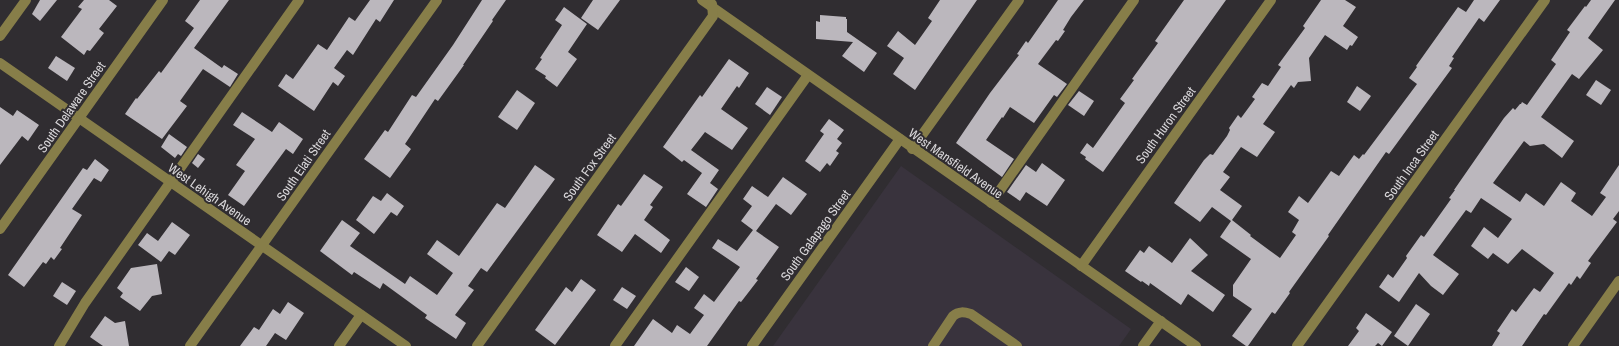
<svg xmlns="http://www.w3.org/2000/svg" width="1619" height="346" viewBox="0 0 1619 346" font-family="'Archivo Narrow',sans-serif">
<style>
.built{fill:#39333d}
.building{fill:#bbb7bd}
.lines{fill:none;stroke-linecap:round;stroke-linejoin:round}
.minor{stroke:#877e49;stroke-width:10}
.labels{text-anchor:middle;stroke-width:4;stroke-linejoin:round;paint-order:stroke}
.street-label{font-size:13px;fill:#d9d7da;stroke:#302d31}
</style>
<rect width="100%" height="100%" fill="#302d31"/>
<!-- built -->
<path class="built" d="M901 166 1131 329 1119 346H773Z"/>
<!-- building -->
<g class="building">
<path d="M40 0H57L40 21 32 14Z"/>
<path d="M84 0H109L117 6 99 29 104 33 90 51 87 50 84 55 61 37 82 9 78 7Z"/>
<path d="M200 0H229L194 48 222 68 224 65 238 74 230 87 203 69 180 101 187 106 162 139 125 114 136 98 137 99 159 71 161 73 194 28 185 21Z"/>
<path d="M370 0H394L380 22 376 19 353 55 347 50 334 68 345 76 338 86 333 82 314 111 278 86 286 74 293 79 318 44 327 50 349 17 355 21Z"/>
<path d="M482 0H506L492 20 493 21 463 65H464L438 101 435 99 405 144 411 149 390 178 364 159 385 130 388 132 412 95 416 97 453 45Z"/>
<path d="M593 0H620L598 30 581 18Z"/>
<path d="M940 0H977L915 90 893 74 904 58 887 46 898 31 915 45 932 21 928 18Z"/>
<path d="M1058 0H1084L1071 17 1063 30 1065 31 1058 41 1056 40 1038 64 1067 84 1057 97 1054 95 1034 123 1010 107 1003 118 1002 117 986 140 1014 159 1002 177 956 143 990 93 1019 55 1017 54 1026 41 1028 43Z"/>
<path d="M1184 0H1226L1103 172 1085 159 1086 157 1080 153 1087 143 1093 148 1125 103 1120 99 1134 80 1132 79 1158 43 1155 41Z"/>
<path d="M1321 0H1345L1356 7 1343 26 1358 37 1352 46 1350 45 1347 50 1325 35 1309 58 1311 81 1298 82 1294 88 1291 85 1263 124 1275 132 1257 157 1241 147 1223 172 1230 177 1220 190 1242 206 1232 220 1251 235 1250 236 1280 258 1296 235 1292 232 1299 220 1288 212 1299 196 1308 203 1331 171 1339 176 1354 155 1359 159 1363 154 1364 155 1417 84 1409 78 1417 67 1416 66 1458 7 1466 12 1474 0H1500L1484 22 1479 18 1452 57 1454 58 1449 66 1452 68 1389 154 1386 152 1328 235 1329 236 1289 292 1290 293 1275 314 1272 312 1248 346H1246L1232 336 1252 309 1233 296V285L1251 259 1220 237 1231 221 1212 207 1200 222 1174 203 1204 160 1210 154 1213 155 1227 136 1230 130 1229 128 1238 115 1241 118 1255 99 1252 97 1262 83 1268 86 1281 67 1278 65 1305 28 1303 26Z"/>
<path d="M1591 0H1615L1588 38 1603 50 1579 79 1572 74 1541 117 1574 141 1562 158 1544 144 1530 146 1524 141 1493 183 1520 202 1526 193 1544 206 1561 182 1576 193 1571 201 1592 216 1606 197 1600 193 1619 165V211L1613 219 1617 222 1588 261 1591 263 1580 279 1577 276 1571 285 1569 283 1546 315 1544 314 1522 346H1492L1500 333 1497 331 1512 309 1516 312 1534 288 1540 292 1554 273 1522 249 1508 264 1493 253 1488 259 1471 246 1484 227 1498 238 1512 219 1481 198 1471 213 1466 210 1433 255 1459 274 1443 295 1431 286 1419 273 1399 302 1379 287 1388 274 1393 278 1407 258 1406 256 1421 235 1424 237 1451 199 1449 198 1455 190H1454L1504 118 1513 108 1515 110 1520 104H1521L1522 102 1527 105 1556 64 1551 60 1570 32 1567 30 1585 6 1586 7Z"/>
<path d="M564 7 587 24 568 52 577 59 557 87 545 78 546 76 535 69 542 59 540 58 562 25 555 20Z"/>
<path d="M820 15 846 17V19H847V32L877 53 864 72 842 56 853 42 816 39V21L820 22Z"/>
<path d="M56 56 75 68 67 81 48 68Z"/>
<path d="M729 59 749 73 739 88 737 86 721 109 748 128 732 150 705 132 691 150 719 170 710 183 718 189 706 207 687 194 702 173 684 160 682 162 663 147 700 95 702 97Z"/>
<path d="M1596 80 1611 90 1601 105 1586 95Z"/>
<path d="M1357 86 1371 96 1360 111 1347 102Z"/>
<path d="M767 87 782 97 770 115 755 104Z"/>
<path d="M517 90 535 103 517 130 498 117Z"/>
<path d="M1079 91 1094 101 1084 116 1068 105Z"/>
<path d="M0 107 13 116 17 110 39 125 28 141 22 136 0 165Z"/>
<path d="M242 112 272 132 279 122 303 139 293 154 286 149 244 206 228 195 245 171 236 165 255 139 233 125Z"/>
<path d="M829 119 844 130 837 139 842 143 836 151 839 153 830 166 827 163 820 172 805 161 824 134 820 131Z"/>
<path d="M169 134 187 147 181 156 178 154 175 158 161 147Z"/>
<path d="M198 154 205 159 198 168 192 163Z"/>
<path d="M95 159 109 170 101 182 94 178 72 209 82 215 60 248 62 249 54 260 51 257 46 264 43 262 24 287 8 275 83 168 87 170Z"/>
<path d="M1042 163 1065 180 1047 206 1026 192 1020 201 1007 192 1026 165 1036 172Z"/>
<path d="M535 165 555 179 487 272 481 268 468 286 474 290 455 315 466 323 456 339 425 318 427 315 383 283 380 289 354 272 352 275 320 251 342 220 360 233 350 246 405 284 410 276 437 295 453 273 427 254 437 240 459 256 497 203 505 208Z"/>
<path d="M644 174 663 187 650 205 653 207 644 220 670 240 661 253 635 234 622 252 597 235 618 204 621 206Z"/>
<path d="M783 177 807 194 791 215 776 204 756 231 779 247 756 279 758 280 741 302 739 301 707 346H634L653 319 672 333 677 325 690 334 704 315 694 308 704 294 714 302 740 267 712 248 718 239 737 251 753 230 741 221 752 206 743 199 752 186 768 197Z"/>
<path d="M387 193 404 206 397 216 391 212 374 234 356 220 373 196 381 201Z"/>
<path d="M172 222 190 235 175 255 169 251 161 262 138 245 147 233 158 241Z"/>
<path d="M1190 238 1208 255 1191 271 1225 295 1213 312 1188 294 1181 305 1150 283 1149 286 1142 281 1141 282 1125 271 1140 250 1144 253 1149 246 1172 263Z"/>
<path d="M157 264 162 294 152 296 140 311 120 297 123 293 117 288 131 268Z"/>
<path d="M686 267 699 277 689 291 675 282Z"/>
<path d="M581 279 596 290 555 345 535 330 566 287 572 292Z"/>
<path d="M62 282 76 291 67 305 53 296Z"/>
<path d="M622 287 636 296 627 309 613 300Z"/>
<path d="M288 302 304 313 286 340 275 333 266 346H240L254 327 259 330 273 309 280 314Z"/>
<path d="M1416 304 1430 314 1408 346 1394 336Z"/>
<path d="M1366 313 1392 332 1382 346 1378 343 1375 346H1348L1359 331 1356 328Z"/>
<path d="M105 316 115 323 125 321 129 346H103L90 337Z"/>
</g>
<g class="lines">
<!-- minor -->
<g class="minor">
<path d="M702 0 1196 346"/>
<path d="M0 36 26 0"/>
<path d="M0 63 406 346"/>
<path d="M912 149 1019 0"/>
<path d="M991 203 1134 0"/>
<path d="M0 229 163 0"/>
<path d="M1081 266 1271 0"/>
<path d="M59 346 85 303 299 0"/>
<path d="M190 346 437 0"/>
<path d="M339 346 361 315"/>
<path d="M477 346 713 16 712 4"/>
<path d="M615 346 808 75"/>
<path d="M752 346 900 139"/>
<path d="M933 346 953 316C959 311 964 312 971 314L1017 346"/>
<path d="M1143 346 1161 321"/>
<path d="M1297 346 1545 0"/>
<path d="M1573 346 1619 281"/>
</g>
</g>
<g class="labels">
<!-- street labels -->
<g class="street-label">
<text transform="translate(71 107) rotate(-55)" y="5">South Delaware Street</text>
<text transform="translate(1165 125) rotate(-54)" y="5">South Huron Street</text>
<text transform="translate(956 163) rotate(35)" y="5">West Mansfield Avenue</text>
<text transform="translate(303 165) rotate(-55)" y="5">South Elati Street</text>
<text transform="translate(1411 165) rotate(-54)" y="5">South Inca Street</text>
<text transform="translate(589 167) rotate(-54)" y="5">South Fox Street</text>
<text transform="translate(210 194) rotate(35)" y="5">West Lehigh Avenue</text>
<text transform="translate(815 235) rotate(-54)" y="5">South Galapago Street</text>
</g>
</g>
</svg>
